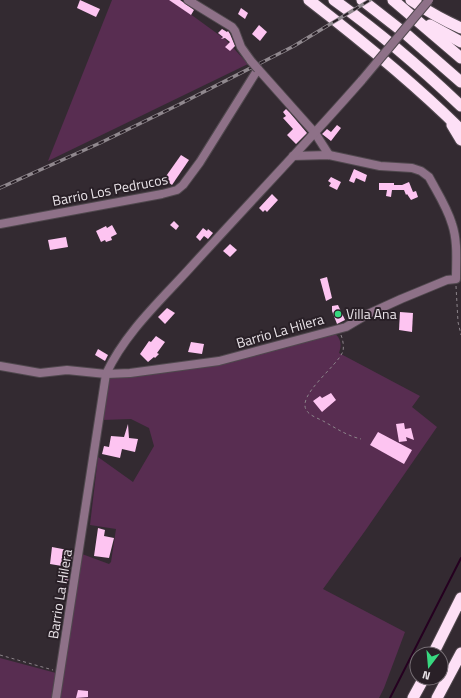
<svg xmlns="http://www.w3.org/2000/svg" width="461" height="698" viewBox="0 0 461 698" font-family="'Titillium Web',sans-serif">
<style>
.green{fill:#582d51}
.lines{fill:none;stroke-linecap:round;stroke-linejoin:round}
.stream{stroke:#250020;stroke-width:2}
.building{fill:#fdc4f1}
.minor-casing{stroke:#50484e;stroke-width:10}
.highway-casing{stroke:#50484e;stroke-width:13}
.path{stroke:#8c848a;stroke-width:1;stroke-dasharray:3 3;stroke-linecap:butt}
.minor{stroke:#8e7188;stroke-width:8}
.highway{stroke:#fde0f6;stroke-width:11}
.rail-casing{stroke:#90888e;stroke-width:3.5}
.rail{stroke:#292027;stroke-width:2;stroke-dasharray:6;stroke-linecap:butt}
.minor-bridge-casing{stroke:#50484e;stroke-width:10;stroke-linecap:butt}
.minor-bridge{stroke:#8e7188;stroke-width:8}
.poi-dot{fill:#38d880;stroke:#292027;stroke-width:1.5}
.labels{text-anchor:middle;stroke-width:4;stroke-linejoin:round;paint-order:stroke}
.street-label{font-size:14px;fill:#e9e3e8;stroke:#292027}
.poi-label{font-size:14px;fill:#e9e3e8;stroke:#292027;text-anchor:start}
</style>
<rect width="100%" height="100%" fill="#332a31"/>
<!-- green -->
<g class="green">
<path d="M112 0H171L226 40 248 64 48 161Z"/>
<path d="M333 332C341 338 342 344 339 353L420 396 412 407 437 427 365 531 323 589 405 632 384 688 379 698H60L82 554 109 564 111 562 116 529 90 525 98 457 133 482 154 446 149 428 131 419 102 420 109 378 217 363Z"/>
<path d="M0 658 56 673 53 698H0Z"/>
</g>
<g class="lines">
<!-- stream -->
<path class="stream" d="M390 698 461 558"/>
</g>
<!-- building -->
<g class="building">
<path d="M80 0 100 9 96 17 77 8Z"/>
<path d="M169 0H180L194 10 191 15Z"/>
<path d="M241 8 248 13 245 19 238 14Z"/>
<path d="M259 25 267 32 260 41 252 34Z"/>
<path d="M222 29 227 32 228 31 230 34 235 46 230 51 225 47 230 42 225 38 221 39 223 37 218 33Z"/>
<path d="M286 109 290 113 288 114 290 113 307 133 296 144 287 135 293 129 283 118 286 116 283 112Z"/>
<path d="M337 125 341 128 331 141 322 134 327 129 331 132Z"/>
<path d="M181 155 189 160 172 185 164 179Z"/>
<path d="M354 169 367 175 365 182 356 178 354 183 349 181Z"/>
<path d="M331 177 341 182 337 190 329 186 331 183 328 181Z"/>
<path d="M409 182 413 192 416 191 418 197 411 200 407 194 406 195 404 190H392L391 197 386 196 387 190H379V183H394V185H402Z"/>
<path d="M272 194 278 200 267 212 265 210 263 212 259 208Z"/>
<path d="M174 221 179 226 176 230 170 225Z"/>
<path d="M112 225 117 234 111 237 112 240 106 242 105 240 101 242 96 231 106 226 107 228Z"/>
<path d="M203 228 207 231 208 229 213 233 208 239 204 236 200 241 196 237Z"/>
<path d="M66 237 68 247 50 250 48 240Z"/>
<path d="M230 244 237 250 230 257 223 251Z"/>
<path d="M327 277 332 298 326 301 320 279Z"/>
<path d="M338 305 345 320 337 324 332 311V306Z"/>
<path d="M167 308 175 313 165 324 158 317Z"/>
<path d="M400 312 413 313 412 332 399 330Z"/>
<path d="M156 336 165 342 157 353 159 354 155 358 154 357 148 362 140 354 149 341 151 342Z"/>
<path d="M191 342 204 344 202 354 188 352Z"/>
<path d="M98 349 108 355 105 361 95 355Z"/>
<path d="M331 393 336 400 322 412 313 401 320 396 322 398Z"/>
<path d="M404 423 405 429 411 428 414 440 406 437 407 441 399 442 396 424Z"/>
<path d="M128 424 129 438 138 439 135 452 122 449 120 458 102 454 104 446 109 447 111 436 124 437Z"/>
<path d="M378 432 412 450 404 464 370 445Z"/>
<path d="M98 528 105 530 104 536 114 538 109 558 94 556Z"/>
<path d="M52 547 73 551 68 581 63 580 64 568H62V566L50 564Z"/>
<path d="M78 690 88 691V697L76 698Z"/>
</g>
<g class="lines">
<defs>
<g id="minor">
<path d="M188 0 232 27 235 31 241 47 251 61"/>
<path d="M0 224 162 194 177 190 183 185 200 162 258 69 315 133 329 155"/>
<path d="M0 366 40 373 67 370 106 374 130 373 219 361 346 327 368 314 401 299 447 280 456 279C456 261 458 242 452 224 447 207 437 192 429 177L421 171 412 168 380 166 329 155 293 156"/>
<path d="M56 698 106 374C125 333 160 301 190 268 247 205 306 144 362 80"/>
</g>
<g id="highway">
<path d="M309 0C362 41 414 83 461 130"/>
<path d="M334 0C379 32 421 68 461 106"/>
<path d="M362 0 407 35 461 82"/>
<path d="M393 0 461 58"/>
<path d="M411 0C427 11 443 20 461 28"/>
<path d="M430 25 461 42"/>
<path d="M452 125 461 140"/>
<path d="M433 654 461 598"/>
<path d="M413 698 424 678"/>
<path d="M437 698 461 653"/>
</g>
</defs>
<!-- minor casing -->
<use href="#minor" class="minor-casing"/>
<!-- highway casing -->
<use href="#highway" class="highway-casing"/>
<!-- path -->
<g class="path">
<path d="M456 286 458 322 461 335"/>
<path d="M341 335C343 340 344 346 343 351 339 365 295 396 307 411 310 416 320 419 325 422 337 429 348 436 361 439"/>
<path d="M0 655 53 670"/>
</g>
<!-- minor -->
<use href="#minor" class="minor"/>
<!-- highway -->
<use href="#highway" class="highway"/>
<defs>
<path id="rail" d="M0 188 100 143 178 105 294 46 370 0"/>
</defs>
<!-- rail casing -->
<use href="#rail" class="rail-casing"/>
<!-- rail -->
<use href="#rail" class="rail"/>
<defs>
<g id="minor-bridge">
<path d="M251 61 258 69"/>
<path d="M362 80 429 0"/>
</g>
</defs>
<!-- minor-bridge casing -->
<use href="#minor-bridge" class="minor-bridge-casing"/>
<!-- minor-bridge -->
<use href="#minor-bridge" class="minor-bridge"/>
</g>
<!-- markers -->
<circle class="poi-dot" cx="338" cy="314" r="4"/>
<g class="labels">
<!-- street labels -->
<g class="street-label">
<text transform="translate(110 190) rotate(-11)" y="5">Barrio Los Pedrucos</text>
<text transform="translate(280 331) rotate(-16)" y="5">Barrio La Hilera</text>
<text transform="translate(60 594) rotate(-81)" y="5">Barrio La Hilera</text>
</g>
<!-- poi labels -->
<g class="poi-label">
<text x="346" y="319">Villa Ana</text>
</g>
</g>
<!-- north arrow -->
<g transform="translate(429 666) rotate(196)"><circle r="19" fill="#292027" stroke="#766e74"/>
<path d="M0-3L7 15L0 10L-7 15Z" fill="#38d880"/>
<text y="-6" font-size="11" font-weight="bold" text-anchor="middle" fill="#e9e3e8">N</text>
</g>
</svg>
